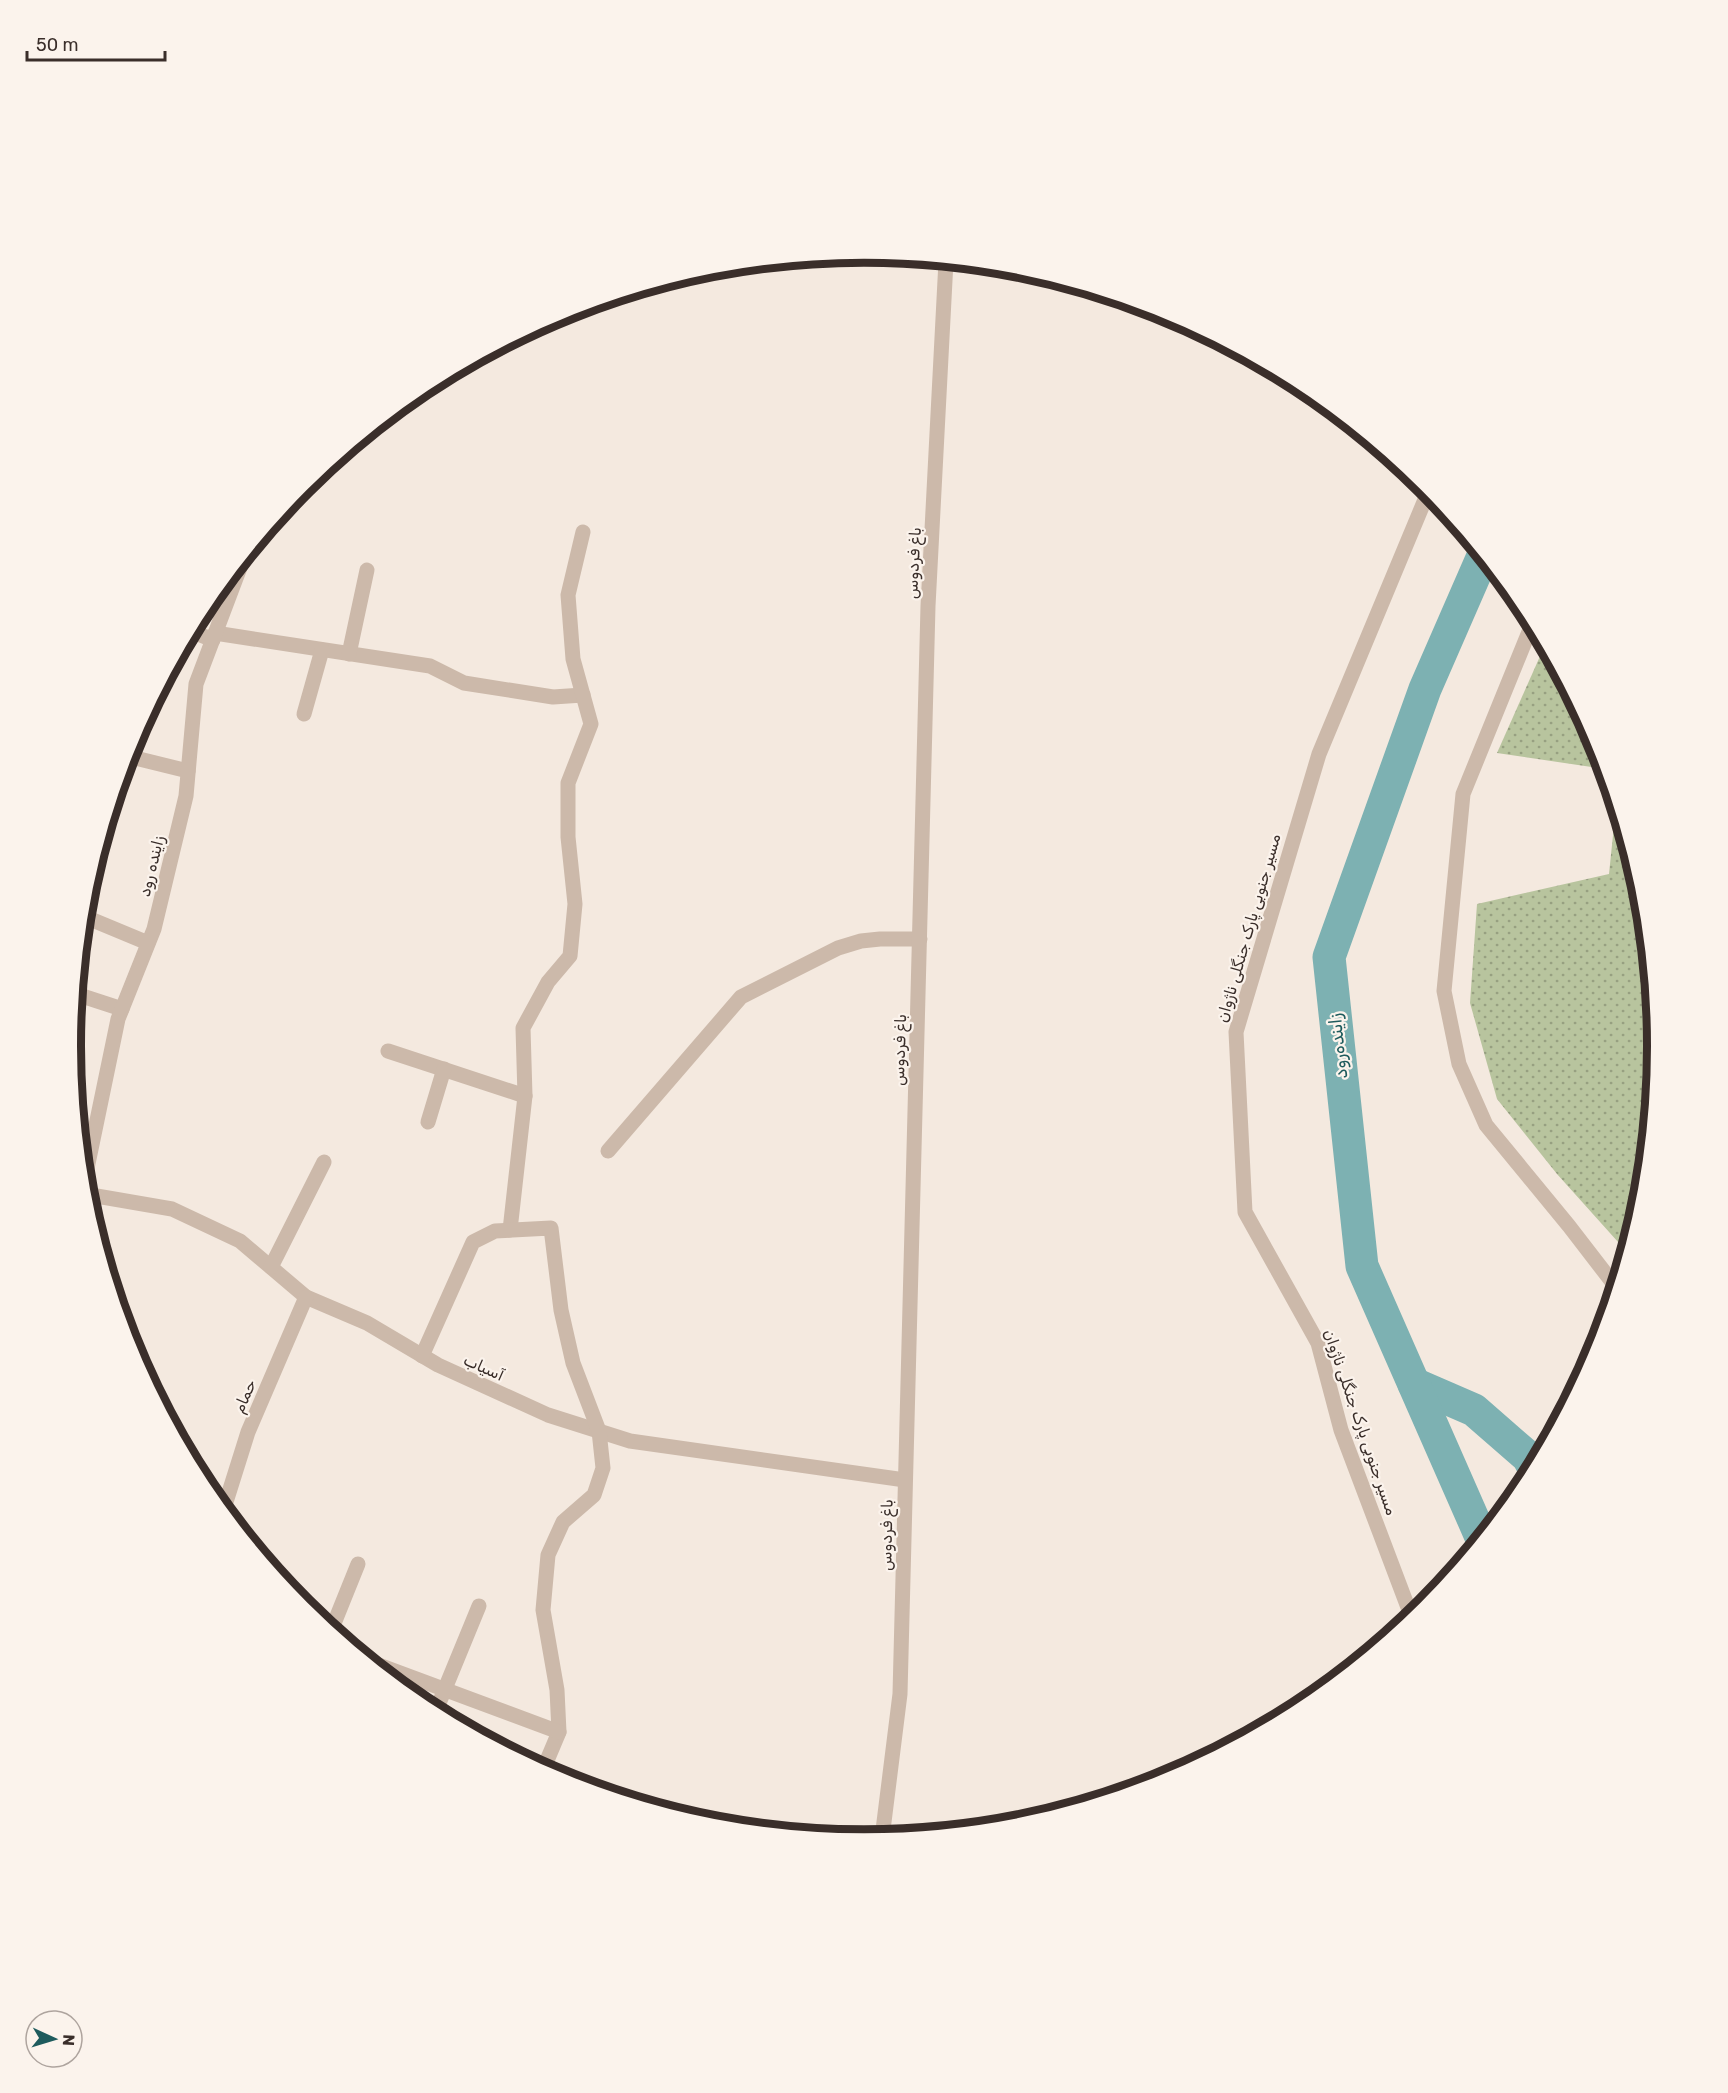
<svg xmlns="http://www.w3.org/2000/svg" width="1728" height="2093" viewBox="0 0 1728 2093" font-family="Rubik,Cairo,sans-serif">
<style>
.garden{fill:url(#garden-dots)}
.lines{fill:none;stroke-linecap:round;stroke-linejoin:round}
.river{stroke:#7db1b2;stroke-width:33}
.minor{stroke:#ccb9aa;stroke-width:15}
.tertiary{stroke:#ccb9aa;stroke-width:15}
.labels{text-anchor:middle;stroke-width:4.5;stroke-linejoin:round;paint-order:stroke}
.street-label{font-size:16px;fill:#3a2e2a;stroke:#fbf3ec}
.water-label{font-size:18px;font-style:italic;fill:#1e5b5d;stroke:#fbf3ec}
.rim{fill:none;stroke:#3a2e2a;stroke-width:8}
</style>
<defs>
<pattern id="garden-dots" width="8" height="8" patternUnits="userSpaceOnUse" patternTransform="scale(1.5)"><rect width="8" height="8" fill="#b8c49e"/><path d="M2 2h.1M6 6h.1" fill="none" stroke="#97a081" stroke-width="1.8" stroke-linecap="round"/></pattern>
</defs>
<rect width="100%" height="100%" fill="#f4e9df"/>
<!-- garden -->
<g class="garden">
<path d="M1545 645 1597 743 1605 769 1497 753Z"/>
<path d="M1616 806 1642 892 1657 1046 1642 1202 1627 1252 1557 1174 1497 1099 1470 1003 1477 904 1609 874Z"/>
</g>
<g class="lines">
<!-- river -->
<g class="river">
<path d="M1414 1384 1474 1410 1528 1457 1534 1468"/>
<path d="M1482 1539 1362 1266 1329 957 1425 689 1483 556"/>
</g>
<!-- minor -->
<g class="minor">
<path d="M1533 622 1463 794 1444 991 1459 1064 1486 1125 1569 1226 1616 1287"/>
<path d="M191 631 213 640"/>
<path d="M215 633 430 666 464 683 553 697 583 695"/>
<path d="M349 654 367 570"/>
<path d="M304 714 322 650"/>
<path d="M127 756 188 771"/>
<path d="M83 916 148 943"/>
<path d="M76 994 122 1009"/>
<path d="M388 1051 525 1096"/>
<path d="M428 1122 444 1069"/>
<path d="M608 1151 741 997 838 948 861 941 880 939H920"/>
<path d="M84 1183 118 1019 154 929 186 796 196 684 244 557"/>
<path d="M85 1194 172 1209 240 1241 306 1297 367 1323 438 1365 548 1415 630 1441 905 1480"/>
<path d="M510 1230 525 1096 523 1028 548 982 570 956 575 904 568 837V783L591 724 573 659 568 595 583 532"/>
<path d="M271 1267 324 1162"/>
<path d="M422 1356 473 1242 495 1231 551 1228 561 1310 573 1363 599 1431 603 1468 594 1495 563 1522 548 1555 543 1610 557 1690 559 1732 543 1770"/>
<path d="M225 1513 226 1502 248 1432 306 1297"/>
<path d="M1412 1618 1341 1430 1318 1343 1245 1212 1236 1032 1319 754 1429 490"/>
<path d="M331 1631 358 1564"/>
<path d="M368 1661 559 1732"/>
<path d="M435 1713 479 1606"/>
</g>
<!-- tertiary -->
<path class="tertiary" d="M882 1838 900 1694 928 606 946 261"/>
</g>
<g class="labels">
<!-- street labels -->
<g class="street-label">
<text transform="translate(913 563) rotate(-87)" y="6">باغ فردوس</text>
<text transform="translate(151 866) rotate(-76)" y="6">زاینده رود</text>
<text transform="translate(1248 928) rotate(-74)" y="6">مسیر جنوبی پارک جنگلی ناژوان</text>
<text transform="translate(899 1050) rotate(-88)" y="6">باغ فردوس</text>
<text transform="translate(484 1367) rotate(24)" y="6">آسیاب</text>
<text transform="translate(244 1396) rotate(-67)" y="6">حمام</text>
<text transform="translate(1361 1422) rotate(71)" y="6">مسیر جنوبی پارک جنگلی ناژوان</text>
<text transform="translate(886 1535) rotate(-89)" y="6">باغ فردوس</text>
</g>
<!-- water labels -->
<g class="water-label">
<text transform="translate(1338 1046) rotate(-96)" y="6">زاینده‌رود</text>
</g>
</g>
<!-- crop -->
<path d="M0 0H1728V2093H0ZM81 1046a783 783 0 1 1 1566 0a783 783 0 1 1-1566 0Z" fill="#fbf3ec" fill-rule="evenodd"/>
<path class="rim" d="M81 1046a783 783 0 1 1 1566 0a783 783 0 1 1-1566 0Z"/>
<!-- north arrow -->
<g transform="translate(54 2039) rotate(94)"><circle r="28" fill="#fbf3ec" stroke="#aea49e" stroke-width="1.5"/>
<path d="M0-4.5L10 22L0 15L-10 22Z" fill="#1e5b5d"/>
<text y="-9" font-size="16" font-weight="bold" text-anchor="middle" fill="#3a2e2a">N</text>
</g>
<!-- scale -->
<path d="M27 51v9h138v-9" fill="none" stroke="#3a2e2a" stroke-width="3"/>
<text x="36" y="51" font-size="18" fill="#3a2e2a" stroke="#fbf3ec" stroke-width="4.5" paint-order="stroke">50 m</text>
</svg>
